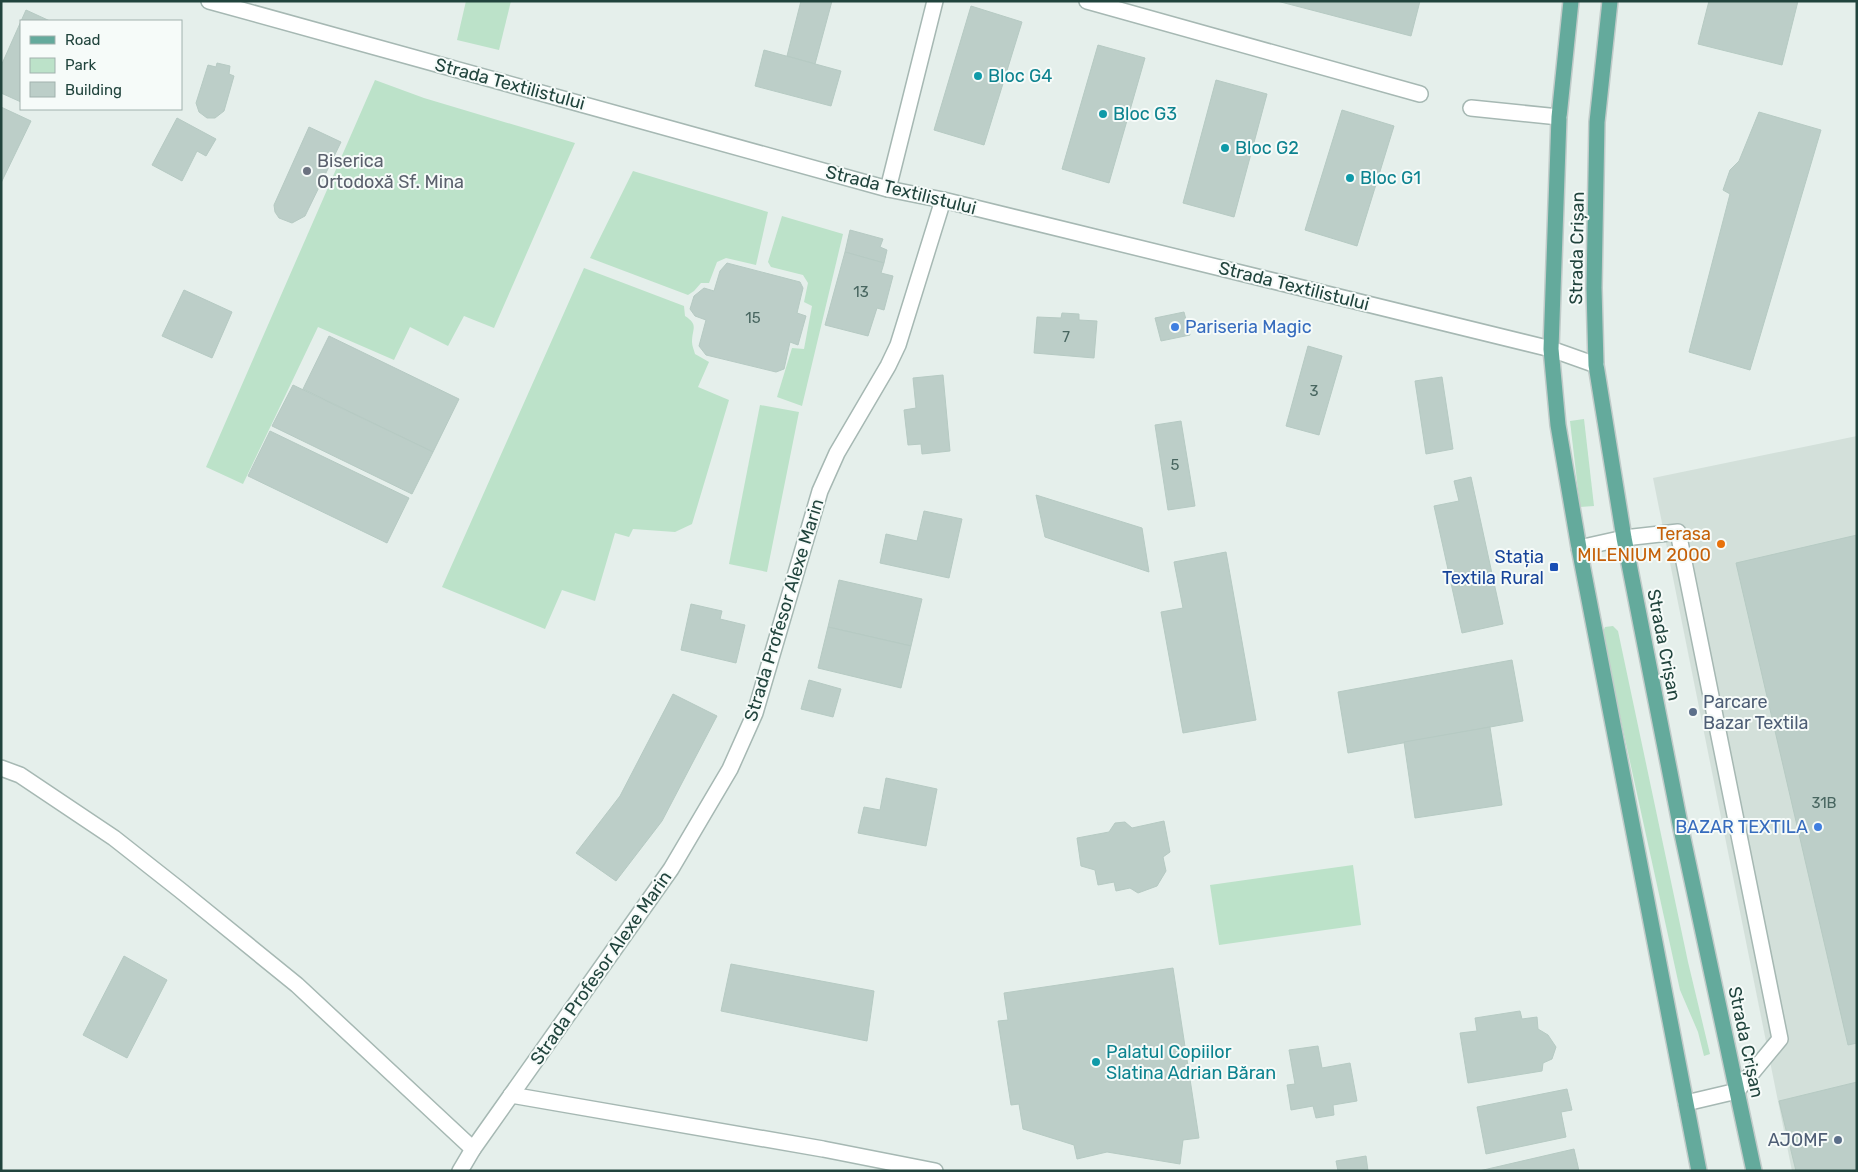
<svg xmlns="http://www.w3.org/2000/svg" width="1858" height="1172" viewBox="0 0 1858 1172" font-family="Rubik,sans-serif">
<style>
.built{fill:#d3e0da}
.green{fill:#bce2c9}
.building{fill:#bccec8;stroke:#b6cac3}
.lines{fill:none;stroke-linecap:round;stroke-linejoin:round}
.minor-casing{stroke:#a6b8b3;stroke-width:18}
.major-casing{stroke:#c1cbc9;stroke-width:18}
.minor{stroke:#fff;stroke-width:15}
.major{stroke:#64aa9c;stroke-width:15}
.culture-dot{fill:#0f9aa8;stroke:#f6fbf9;stroke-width:2}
.worship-dot{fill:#6b7280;stroke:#f6fbf9;stroke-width:2}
.shop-dot{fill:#3f7fe0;stroke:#f6fbf9;stroke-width:2}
.food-dot{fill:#e8710a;stroke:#f6fbf9;stroke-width:2}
.transit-dot{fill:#1a4fb4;stroke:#f6fbf9;stroke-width:2}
.service-dot{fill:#5c6f8a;stroke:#f6fbf9;stroke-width:2}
.labels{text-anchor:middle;stroke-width:4;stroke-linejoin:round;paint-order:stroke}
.number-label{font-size:15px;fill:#486660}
.culture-label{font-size:18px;fill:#0d838f;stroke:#f6fbf9;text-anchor:start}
.street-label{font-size:18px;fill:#21443d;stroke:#f6fbf9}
.worship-label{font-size:18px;fill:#5b616d;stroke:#f6fbf9;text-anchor:start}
.shop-label{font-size:18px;fill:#366cbe;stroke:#f6fbf9;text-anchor:start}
.food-label{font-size:18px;fill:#c56008;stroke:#f6fbf9;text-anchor:end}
.transit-label{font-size:18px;fill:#164399;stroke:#f6fbf9;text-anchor:end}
.service-label{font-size:18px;fill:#4e5e75;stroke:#f6fbf9;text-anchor:start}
</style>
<rect width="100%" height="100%" fill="#e5efeb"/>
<!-- built -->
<path class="built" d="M1857 436V1171H1792L1653 478Z"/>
<!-- green -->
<g class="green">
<path d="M466 1H511L499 50 457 40Z"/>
<path d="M375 80 424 98 575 143 494 328 464 316 448 346 410 327 394 360 318 327 243 484 206 467Z"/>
<path d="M633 171 768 212 756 265 726 258 717 262 709 283H701L694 291 688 295 590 258Z"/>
<path d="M782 216 843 234 802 406 777 397 792 348 804 349 812 306 804 302 808 283 803 275 771 267 768 262Z"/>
<path d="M584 268 684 306 685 316C699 325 692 328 692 342 692 346 694 350 695 354L709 362 698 387 729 400 692 524 675 532 633 529 629 537 615 533 595 601 562 590 545 629 442 587Z"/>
<path d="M760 405 799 412 767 572 729 564Z"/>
<path d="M1584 419 1594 506 1580 507 1570 421Z"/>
<path d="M1613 626 1618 631 1688 962 1710 1054 1704 1056 1698 1032 1680 990 1602 634 1605 627Z"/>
<path d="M1353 865 1361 925 1219 945 1210 885Z"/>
</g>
<!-- building -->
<g class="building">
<path d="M801 1H832L815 64 787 56Z"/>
<path d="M1277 1H1420L1411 36Z"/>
<path d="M1709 1H1798L1782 65 1698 44Z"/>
<path d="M971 6 1022 22 984 145 934 130Z"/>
<path d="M26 10 50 21H21V102L1 93V66Z"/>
<path d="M1098 45 1145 58 1109 183 1062 169Z"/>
<path d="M764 50 841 71 831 106 755 86Z"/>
<path d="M217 63 230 66 229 74 234 76 224 111 215 118H207L199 112 196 103 208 65 216 67Z"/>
<path d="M1216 80 1267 94 1234 217 1183 203Z"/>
<path d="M1 107 31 121 1 183Z"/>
<path d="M1342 110 1394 126 1357 246 1305 230Z"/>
<path d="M1759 112 1821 130 1750 370 1689 352 1730 194 1723 190 1730 170 1739 161Z"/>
<path d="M177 118 216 139 206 156 197 151 182 181 152 165Z"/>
<path d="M309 127 341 142 305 216 292 223 279 218 275 212 274 205Z"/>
<path d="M850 230 883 239 880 247 887 250 884 263 845 252Z"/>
<path d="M845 252 884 263 881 273 893 276 884 310 877 308 868 336 825 325Z"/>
<path d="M727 263 800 282 803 288 797 313 806 316 798 345 790 342 784 369 776 372 706 355 699 346 706 320 695 316 690 309 694 296 704 288 714 291 720 271Z"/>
<path d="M184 290 232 312 212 358 162 336Z"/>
<path d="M1184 312 1190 335 1161 341 1155 318Z"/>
<path d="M1062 313 1079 314V320L1097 321 1094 358 1034 353 1037 317 1061 318Z"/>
<path d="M329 336 459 399 433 452 303 389Z"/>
<path d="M1308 346 1342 356 1319 435 1286 426Z"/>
<path d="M943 375 950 451 922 454 921 444 908 445 904 410 916 408 913 378Z"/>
<path d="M1442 377 1453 449 1426 454 1415 381Z"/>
<path d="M293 385 433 452 412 494 272 426Z"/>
<path d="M1181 421 1195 506 1168 510 1155 425Z"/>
<path d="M270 431 409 498 387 543 248 476Z"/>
<path d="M1471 477 1503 624 1462 633 1434 506 1459 501 1454 481Z"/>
<path d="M1036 495 1142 528 1149 572 1045 537Z"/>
<path d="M924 511 962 519 949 578 880 563 886 534 917 541Z"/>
<path d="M1857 535V1043L1848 1045 1736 563Z"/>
<path d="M1226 552 1256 720 1183 733 1161 612 1183 608 1174 562Z"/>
<path d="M839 580 922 599 911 646 828 627Z"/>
<path d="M691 604 722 611 720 619 745 625 736 663 681 650Z"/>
<path d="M828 627 911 646 901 688 818 668Z"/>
<path d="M1512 660 1523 721 1348 753 1338 692Z"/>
<path d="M809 680 841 689 833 717 801 709Z"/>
<path d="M673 694 717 716 662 821 616 881 576 853 620 796Z"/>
<path d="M1490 727 1502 805 1415 818 1404 742Z"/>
<path d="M886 778 937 789 926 846 858 833 864 807 880 810Z"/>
<path d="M1164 821 1170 852 1163 857 1166 871 1157 886 1138 893 1130 888 1116 891 1114 882 1098 885 1095 870 1081 866 1077 838 1109 832 1115 823 1125 822 1132 828Z"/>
<path d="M124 956 167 980 127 1058 83 1035Z"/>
<path d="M731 964 874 991 867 1041 721 1011Z"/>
<path d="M1173 968 1199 1138 1183 1140 1180 1164 1107 1152 1077 1159 1074 1145 1023 1129 1019 1104 1011 1105 998 1021 1008 1020 1004 993Z"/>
<path d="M1520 1011 1522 1019 1537 1017 1538 1029 1548 1035 1556 1047 1552 1059 1543 1063 1542 1071 1468 1083 1460 1033 1477 1031 1475 1018Z"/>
<path d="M1318 1046 1322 1068 1350 1063 1357 1101 1333 1105 1334 1115 1316 1118 1313 1106 1291 1110 1287 1085 1295 1084 1289 1050Z"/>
<path d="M1857 1082V1171H1796L1779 1101Z"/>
<path d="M1567 1089 1572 1110 1561 1112 1566 1137 1486 1154 1477 1107Z"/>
<path d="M1574 1149 1579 1171H1479Z"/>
<path d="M1366 1156 1368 1171H1338L1336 1161Z"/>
</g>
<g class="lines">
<defs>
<g id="minor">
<path d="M209 1 888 189 943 200 1551 349 1596 365"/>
<path d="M1087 1 1420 94"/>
<path d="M1471 108 1559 117"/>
<path d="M888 189 935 1"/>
<path d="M1579 548 1624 538 1678 532 1780 1039 1737 1091 1686 1103"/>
<path d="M1 768 20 775 114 838 180 890 297 985 473 1149"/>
<path d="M511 1095 823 1149 935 1171"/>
<path d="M460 1171 473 1149 671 869 730 769 755 713 820 491 837 453 888 366 898 345 943 200"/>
</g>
<g id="major">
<path d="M1571 1 1559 117 1551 349 1558 425 1579 548 1699 1171"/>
<path d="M1610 1 1597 122 1594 288 1596 365 1624 538 1681 829 1754 1171"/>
</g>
</defs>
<!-- minor casing -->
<use href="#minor" class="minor-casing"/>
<!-- major casing -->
<use href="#major" class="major-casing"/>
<!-- minor -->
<use href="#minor" class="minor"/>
<!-- major -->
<use href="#major" class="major"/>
</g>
<!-- markers -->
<g class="culture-dot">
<circle cx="978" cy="76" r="5"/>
<circle cx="1103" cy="114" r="5"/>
<circle cx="1225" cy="148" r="5"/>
<circle cx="1350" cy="178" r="5"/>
<circle cx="1096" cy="1062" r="5"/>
</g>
<circle class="worship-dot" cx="307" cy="171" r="5"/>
<g class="shop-dot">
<circle cx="1175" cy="327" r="5"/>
<circle cx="1818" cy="827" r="5"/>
</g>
<circle class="food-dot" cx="1721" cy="544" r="5"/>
<rect class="transit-dot" x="1549" y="562" width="10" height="10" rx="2.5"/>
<g class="service-dot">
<circle cx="1693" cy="712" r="5"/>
<circle cx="1838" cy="1140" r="5"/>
</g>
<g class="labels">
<!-- number labels -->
<g class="number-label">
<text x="861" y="297">13</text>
<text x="753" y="323">15</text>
<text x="1066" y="342">7</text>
<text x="1314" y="396">3</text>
<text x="1175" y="470">5</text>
<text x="1824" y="808">31B</text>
</g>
<!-- culture labels -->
<g class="culture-label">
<text x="988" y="82">Bloc G4</text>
<text x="1113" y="120">Bloc G3</text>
<text x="1235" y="154">Bloc G2</text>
<text x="1360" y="184">Bloc G1</text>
<text x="1106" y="1058">Palatul Copiilor<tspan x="1106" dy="21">Slatina Adrian Băran</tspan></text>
</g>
<!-- street labels -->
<g class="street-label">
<text transform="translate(510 84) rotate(15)" y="6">Strada Textilistului</text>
<text transform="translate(901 190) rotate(14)" y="6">Strada Textilistului</text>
<text transform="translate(1577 248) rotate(-89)" y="6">Strada Crișan</text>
<text transform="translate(1294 286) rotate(14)" y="6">Strada Textilistului</text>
<text transform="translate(784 610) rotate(-73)" y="6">Strada Profesor Alexe Marin</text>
<text transform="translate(1664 645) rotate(79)" y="6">Strada Crișan</text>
<text transform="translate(601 968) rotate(-55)" y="6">Strada Profesor Alexe Marin</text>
<text transform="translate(1746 1042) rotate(78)" y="6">Strada Crișan</text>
</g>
<!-- worship labels -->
<g class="worship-label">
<text x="317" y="167">Biserica<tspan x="317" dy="21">Ortodoxă Sf. Mina</tspan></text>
</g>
<!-- shop labels -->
<g class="shop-label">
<text x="1185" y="333">Pariseria Magic</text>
<text x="1808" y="833" text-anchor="end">BAZAR TEXTILA</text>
</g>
<!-- food labels -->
<g class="food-label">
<text x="1711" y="540">Terasa<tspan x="1711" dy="21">MILENIUM 2000</tspan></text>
</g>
<!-- transit labels -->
<g class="transit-label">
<text x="1544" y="563">Stația<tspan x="1544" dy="21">Textila Rural</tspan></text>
</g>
<!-- service labels -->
<g class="service-label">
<text x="1703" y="708">Parcare<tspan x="1703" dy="21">Bazar Textila</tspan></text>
<text x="1828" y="1146" text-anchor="end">AJOMF</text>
</g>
</g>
<!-- border -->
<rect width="1858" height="1172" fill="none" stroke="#21443d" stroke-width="5"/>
<!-- legend -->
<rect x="20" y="20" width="162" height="90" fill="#f6fbf9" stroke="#a1b2ae"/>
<rect x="30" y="36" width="25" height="8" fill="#64aa9c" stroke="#a1b2ae"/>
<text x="65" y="45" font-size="15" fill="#21443d">Road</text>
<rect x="30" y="58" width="25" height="15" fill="#bce2c9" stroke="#a1b2ae"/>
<text x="65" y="70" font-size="15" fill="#21443d">Park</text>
<rect x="30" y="82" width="25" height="15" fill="#bccec8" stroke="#a1b2ae"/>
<text x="65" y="95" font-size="15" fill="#21443d">Building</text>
</svg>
